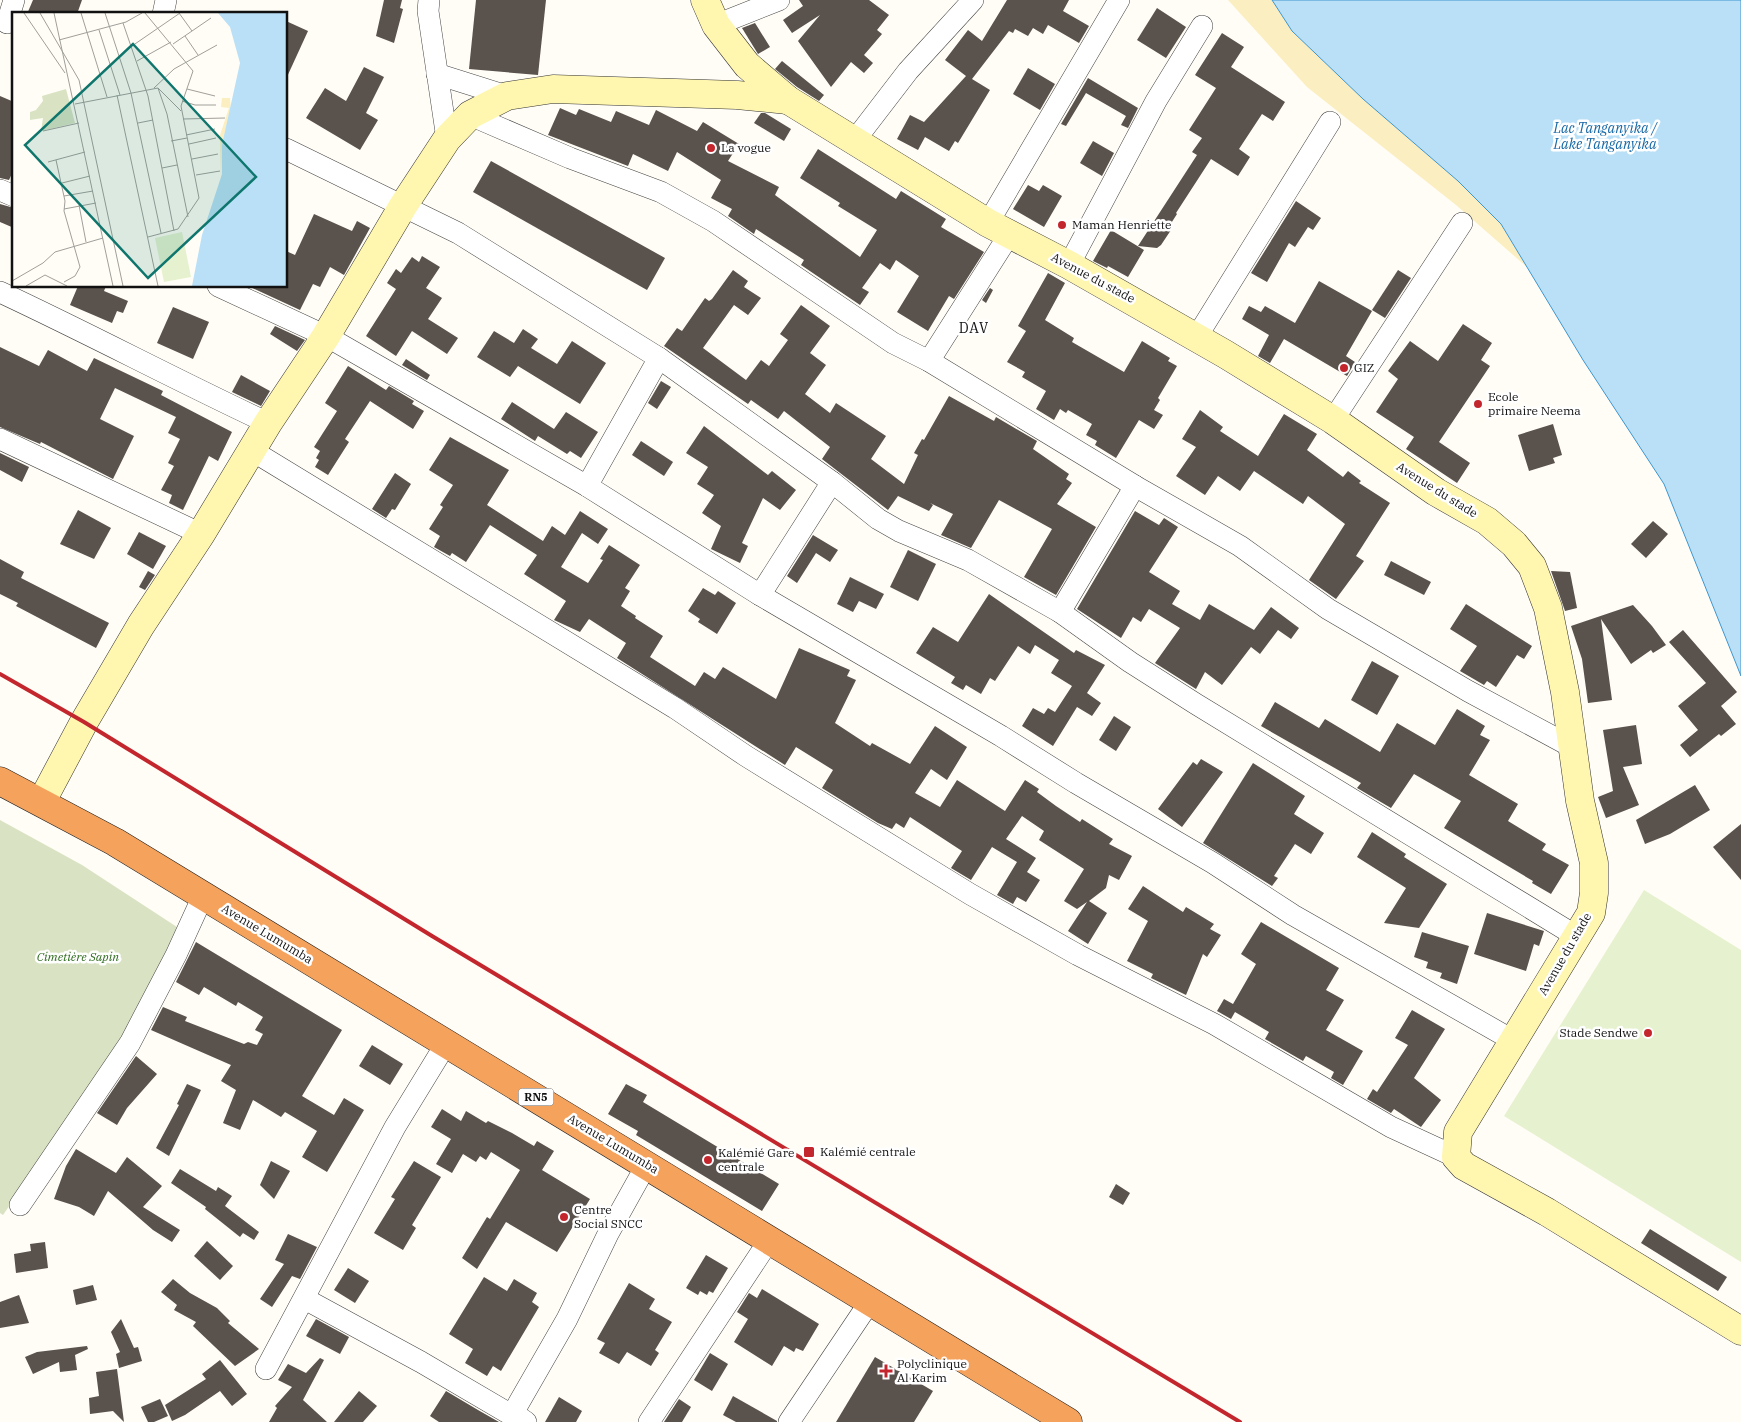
<svg xmlns="http://www.w3.org/2000/svg" width="1741" height="1422" viewBox="0 0 1741 1422" font-family="'IBM Plex Serif',serif">
<style>
.sand{fill:#fbeec1}
.cemetery{fill:#d9e3c4}
.pitch{fill:#e6f2cf}
.water{fill:#b9e0f7;stroke:#3f96cf}
.building{fill:#5a524d}
.lines{fill:none;stroke-linecap:round;stroke-linejoin:round}
.street-casing{stroke:#444;stroke-width:22}
.secondary-casing{stroke:#333;stroke-width:29}
.highway-casing{stroke:#222;stroke-width:29}
.street{stroke:#fff;stroke-width:21}
.secondary{stroke:#fff6b0;stroke-width:28}
.highway{stroke:#f5a25d;stroke-width:28}
.rail{stroke:#c4262e;stroke-width:4}
.poi-dot{fill:#c4262e;stroke:#fff;stroke-width:2}
.labels{text-anchor:middle;stroke-width:5;stroke-linejoin:round;paint-order:stroke}
.shield{fill:#fff;stroke:#585858;stroke-width:1}
.shield-label{font-size:11px;font-weight:bold;fill:#111}
.poi-label{font-size:12px;fill:#111;stroke:#fff;text-anchor:start}
.street-label{font-size:12px;fill:#111;stroke:#fff}
.park-label{font-size:12px;font-style:italic;fill:#2f6b1f;stroke:#fff}
.water-label{font-size:14px;font-style:italic;fill:#1768a6;stroke:#fff}
.neighbourhood-label{font-size:14px;letter-spacing:1px;fill:#111;stroke:#fff}
.inset-road{fill:none;stroke:#a09f9a;stroke-width:1}
.view{fill:#0f766e;fill-opacity:0.15;stroke:#0f766e;stroke-width:2.5}
.inset-edge{fill:none;stroke:#111;stroke-width:2.5}
</style>
<rect width="100%" height="100%" fill="#fffdf5"/>
<!-- sand -->
<path class="sand" d="M1228 0H1272L1292 31 1363 99 1458 181 1501 224 1528 268 1456 205 1307 87Z"/>
<!-- cemetery -->
<path class="cemetery" d="M0 820 82 865 177 927 130 1030 3 1215 0 1213Z"/>
<!-- pitch -->
<path class="pitch" d="M1644 890 1741 950V1262L1504 1116Z"/>
<!-- water -->
<path class="water" d="M1272 0H1741V676L1664 484 1583 360 1501 224 1458 181 1363 99 1292 31Z"/>
<!-- building -->
<g class="building">
<path d="M33 0H82L77 14H27Z"/>
<path d="M384 0H402L400 8 403 9 394 43 376 36Z"/>
<path d="M476 0H546L538 75 469 69Z"/>
<path d="M799 0H869L889 15 877 30 882 34 864 55 873 63 864 73 851 62 831 87 798 41 820 15 792 33 783 20 803 6Z"/>
<path d="M1007 0H1069L1063 11 1089 26 1079 43 1048 25 1043 34 1033 28 1028 36 1015 29 1013 33 1009 31 972 79 990 90 958 143 955 141 949 151 925 137 918 150 897 139 910 115 924 122 966 76 945 60 968 30 982 41Z"/>
<path d="M1157 8 1186 27 1166 58 1137 40Z"/>
<path d="M286 21 308 31 286 79Z"/>
<path d="M755 23 770 47 758 54 742 28Z"/>
<path d="M1222 33 1244 47 1231 67 1285 102 1273 121 1262 114 1239 149 1250 157 1238 176 1211 159 1176 213 1177 214 1168 228 1171 230 1161 245 1157 248 1138 246 1197 155 1192 152 1202 138 1189 130 1216 88 1195 75Z"/>
<path d="M782 61 824 95 819 101 797 87 775 69Z"/>
<path d="M364 67 384 77 366 113 378 120 360 150 306 118 325 88 346 101Z"/>
<path d="M1028 68 1055 84 1040 110 1013 94Z"/>
<path d="M1088 78 1138 108 1128 128 1121 125 1126 116 1086 93 1066 126 1061 124Z"/>
<path d="M0 96 14 102V169L9 180 0 178Z"/>
<path d="M560 108 576 115 579 109 611 122 616 111 649 125 656 110 697 131 703 122 739 144 728 161 779 187 775 195 860 257 877 230 838 206 840 203 800 178 818 149 896 199 901 191 946 219 941 227 984 252 954 299 949 296 928 331 897 312 919 276 896 260 890 270 880 263 862 288 869 292 860 305 801 265 804 260 756 229 754 234 728 216 732 209 711 198 721 180 677 152 668 171 633 154 628 166 548 135Z"/>
<path d="M761 113H765L791 129 784 141 754 123Z"/>
<path d="M1093 141 1114 153 1102 176 1080 163Z"/>
<path d="M491 161 665 258 647 290 473 192Z"/>
<path d="M1028 185 1039 191 1043 185 1062 196 1044 227 1013 209Z"/>
<path d="M1296 201 1321 218 1313 230 1308 227 1295 247 1289 243 1267 282 1251 273Z"/>
<path d="M0 204 14 208V228L0 222Z"/>
<path d="M314 214 352 231 357 221 370 228 344 275 330 267 320 287 313 284 300 310 248 286H286V251L295 255Z"/>
<path d="M1111 230 1144 250 1128 277 1108 266 1107 268 1093 261Z"/>
<path d="M422 256 440 267 426 288 442 298 428 319 458 338 447 354 412 331 396 356 366 336 396 289 387 283 396 269 401 273 412 257 419 262Z"/>
<path d="M733 270 748 281 744 287 761 298 748 315 734 305 703 348 746 380 761 360 769 366 788 340 780 334 801 305 830 326 810 353 826 365 805 394 830 413 836 403 886 436 871 459 904 484 918 455 914 453 922 439 924 440 949 396 994 421 996 417 1037 441 1033 449 1069 474 1066 479 1072 483 1057 504 1096 527 1056 595 1024 577 1052 529 999 500 971 548 941 535 953 514 930 503 933 505 929 511 898 496 888 510 822 459 830 447 784 411 778 419 751 400 748 404 664 346 677 328 682 331 705 298 709 301 712 299Z"/>
<path d="M1398 270 1411 278 1385 318 1372 310Z"/>
<path d="M1048 273 1065 283 1045 320 1074 338 1072 342 1124 372 1142 341 1170 358 1168 361 1177 366 1158 398 1160 400 1154 410 1163 415 1154 429 1139 420 1116 458 1095 445 1097 441 1086 435 1092 424 1068 410 1066 413 1060 409 1054 420 1036 409 1046 391 1022 377 1025 372 1007 362 1026 331 1018 326Z"/>
<path d="M1319 281 1372 311 1346 356 1355 362 1347 376 1284 339 1270 363 1258 356 1269 335 1242 319 1249 306 1261 312 1265 306 1295 323Z"/>
<path d="M78 286H106L104 291 128 301 123 313 117 311 112 323 70 305Z"/>
<path d="M990 288 993 290 986 303 982 300Z"/>
<path d="M173 307 209 322 193 359 157 343Z"/>
<path d="M1463 324 1492 343 1481 360 1490 366 1439 442 1470 463 1457 483 1406 449 1414 437 1376 412 1398 379 1388 371 1410 341 1438 361Z"/>
<path d="M275 326 305 340 297 351 270 334Z"/>
<path d="M523 329 538 339 531 348 557 364 572 341 606 363 580 404 518 366 510 377 477 357 494 331 514 343Z"/>
<path d="M0 347 39 366 48 350 87 371 94 358 163 391 161 395 232 432 218 461 209 456 183 510 169 503 172 495 161 490 174 466 168 463 180 439 168 433 176 417 115 388 100 419 134 436 113 479 41 442 40 444 0 427Z"/>
<path d="M406 359 430 375 427 380 402 365Z"/>
<path d="M348 366 386 390 389 386 414 401 412 404 424 411 413 429 370 401 345 439 349 442 328 475 315 467 319 460 316 458 320 451 314 447 337 411 325 403Z"/>
<path d="M241 375 270 391 261 406 232 392Z"/>
<path d="M661 381 671 387 657 409 648 403Z"/>
<path d="M512 402 554 429 566 412 598 432 581 458 570 451 567 454 538 436 535 441 501 419Z"/>
<path d="M1200 410 1223 427 1220 431 1258 456 1284 414 1317 434 1307 450 1343 477 1348 471 1361 481 1359 483 1390 503 1356 556 1364 561 1336 599 1309 580 1345 524 1308 496 1303 504 1254 471 1240 491 1218 476 1205 495 1176 476 1196 447 1182 439Z"/>
<path d="M1553 424 1562 455 1553 458 1555 463 1529 471 1518 435Z"/>
<path d="M704 426 768 475 772 471 796 490 780 510 763 498 742 543 748 546 740 563 711 549 721 526 702 513 714 495 697 484 708 467 686 453Z"/>
<path d="M450 437 509 470 487 505 543 541 552 526 565 535 580 511 608 529 598 544 582 533 561 567 588 583 603 560 600 559 609 545 640 565 625 588 630 591 621 606 636 616 635 618 663 636 650 657 695 686 704 672 715 679 723 667 776 699 799 648 850 670 847 676 856 680 835 723 870 746 872 743 910 764 935 726 967 747 947 780 931 769 915 793 940 807 957 780 1005 811 1025 780 1039 789 1037 792 1056 806 1080 822 1082 819 1113 839 1109 844 1132 856 1119 880 1109 875 1106 888 1089 901 1107 913 1088 944 1068 931 1087 902 1077 909 1064 901 1084 869 1039 840 1044 831 1022 816 1006 839 1036 858 1027 872 1040 880 1026 902 1017 897 1013 904 997 895 1017 862 992 847 971 880 951 868 962 851 910 817 904 828 896 823 892 829 878 823 822 788 833 770 796 747 785 765 617 658 626 643 589 619 580 632 554 620 566 601 524 574 537 555 490 525 466 562 452 553 450 556 434 547 440 536 429 529 443 507 440 505 453 485 429 470Z"/>
<path d="M641 441 673 462 664 476 632 455Z"/>
<path d="M0 453 29 467 22 482 0 470Z"/>
<path d="M395 473 411 484 395 510 392 509 386 518 372 509Z"/>
<path d="M78 510 111 528 94 559 60 544Z"/>
<path d="M1135 511 1159 525 1164 518 1178 527 1149 572 1180 591 1172 604 1200 620 1209 604 1254 630 1271 607 1299 628 1291 639 1278 630 1260 654 1251 647 1222 685 1205 672 1196 689 1155 663 1180 628 1149 609 1141 622 1133 617 1121 638 1077 609Z"/>
<path d="M1653 521 1668 534 1646 558 1631 544Z"/>
<path d="M139 532 166 546 153 569 127 554Z"/>
<path d="M813 535 838 550 830 562 816 553 797 583 787 576Z"/>
<path d="M908 550 936 564 918 601 890 587Z"/>
<path d="M0 559 24 572 21 578 109 623 96 648 16 606 18 603 0 594Z"/>
<path d="M1391 561 1431 582 1424 595 1384 575Z"/>
<path d="M148 571 155 575 145 590 139 587Z"/>
<path d="M1551 571 1570 572 1577 608 1565 611Z"/>
<path d="M850 577 884 594 876 609 859 601 853 612 837 604Z"/>
<path d="M703 588 715 595 718 591 736 603 717 634 698 622 700 619 688 611Z"/>
<path d="M989 594 1074 653 1076 650 1105 665 1087 693 1101 703 1092 716 1077 707 1053 746 1022 726 1033 708 1044 714 1048 708 1055 712 1072 686 1051 673 1059 660 1035 645 1030 654 1018 646 995 681 990 678 981 694 966 685 963 690 951 683 955 677 916 653 933 627 958 642Z"/>
<path d="M1466 604 1532 646 1524 659 1517 655 1496 687 1487 681 1484 685 1460 671 1477 646 1450 629Z"/>
<path d="M1633 605 1652 626 1666 645 1653 653 1651 650 1631 664 1601 619 1612 700 1588 703 1582 659 1571 626Z"/>
<path d="M1683 630 1737 692 1721 706 1736 724 1721 736 1719 734 1690 757 1680 745 1698 730 1678 706 1706 683 1669 642Z"/>
<path d="M1372 661 1399 676 1377 715 1351 700Z"/>
<path d="M1275 702 1319 728 1325 719 1380 752 1397 723 1435 745 1457 709 1485 726 1480 735 1490 740 1469 775 1518 804 1508 821 1546 844 1542 850 1569 865 1551 894 1532 883 1533 881 1444 828 1461 801 1414 774 1391 808 1357 788 1361 783 1261 726Z"/>
<path d="M1114 716 1131 727 1116 751 1099 740Z"/>
<path d="M1636 725 1642 764 1623 767 1639 805 1606 818 1598 797 1613 791 1603 730Z"/>
<path d="M1201 759 1223 772 1182 827 1158 809 1193 762 1197 765Z"/>
<path d="M1253 763 1305 796 1294 814 1324 833 1311 854 1295 844 1274 876 1278 878 1272 886 1203 843Z"/>
<path d="M1695 785 1710 810 1670 834 1645 844 1636 820Z"/>
<path d="M1741 824V880L1713 847Z"/>
<path d="M1372 832 1406 854 1404 857 1447 884 1419 928 1384 923 1406 888 1357 857Z"/>
<path d="M1143 886 1183 912 1186 907 1214 924 1210 929 1221 935 1207 957 1203 954 1186 995 1151 978 1153 974 1127 961 1148 921 1128 909Z"/>
<path d="M1487 913 1544 931 1539 946 1534 944 1526 971 1474 954Z"/>
<path d="M1261 922 1339 968 1326 990 1344 1000 1326 1030 1363 1051 1343 1085 1331 1078 1334 1072 1306 1056 1303 1061 1265 1039 1269 1032 1235 1012 1231 1019 1217 1011 1224 999 1233 1004 1256 964 1241 954Z"/>
<path d="M1422 932 1469 946 1457 984 1440 978 1442 973 1426 968 1428 962 1414 957Z"/>
<path d="M196 942 342 1030 302 1096 334 1115 344 1098 364 1110 327 1172 302 1157 317 1131 285 1112 281 1117 253 1100 240 1130 223 1123 236 1090 221 1081 231 1065 151 1030 163 1007 187 1017 185 1021 244 1044 248 1042 257 1045 263 1034 255 1030 263 1017 238 1002 236 1006 204 987 199 995 176 982Z"/>
<path d="M1412 1010 1445 1029 1414 1078 1441 1100 1421 1127 1394 1109 1391 1113 1367 1099 1373 1089 1377 1092 1408 1045 1395 1038Z"/>
<path d="M372 1045 403 1064 390 1085 359 1066Z"/>
<path d="M136 1056 157 1074 127 1108 117 1125 97 1113Z"/>
<path d="M187 1084 201 1090 169 1156 156 1148 179 1105 177 1104Z"/>
<path d="M626 1084 647 1095 643 1102 779 1184 762 1211 636 1135 638 1131 608 1114Z"/>
<path d="M442 1109 461 1121 466 1111 486 1123 488 1121 512 1133 534 1146 537 1141 554 1151 542 1170 590 1199 557 1252 506 1222 477 1269 462 1258 487 1217 490 1219 520 1170 491 1152 486 1160 480 1156 476 1162 463 1154 452 1173 436 1164 451 1139 431 1127Z"/>
<path d="M76 1149 116 1173 127 1157 162 1186 143 1207 180 1230 172 1242 153 1230 108 1191 94 1216 79 1207 54 1199 66 1166Z"/>
<path d="M271 1161 290 1171 274 1199 260 1185Z"/>
<path d="M414 1161 441 1177 412 1225 416 1228 403 1250 374 1233 395 1199 391 1197Z"/>
<path d="M180 1169 216 1191 218 1187 232 1196 225 1206 259 1232 254 1240 243 1233 240 1237 205 1209 206 1207 171 1183Z"/>
<path d="M1116 1184 1130 1193 1123 1205 1109 1197Z"/>
<path d="M1650 1229 1727 1277 1718 1291 1641 1243Z"/>
<path d="M288 1234 317 1247 300 1279 292 1276 272 1307 260 1299 284 1264 275 1260Z"/>
<path d="M207 1241 233 1266 220 1280 194 1256Z"/>
<path d="M45 1242 48 1268 16 1273 14 1254 31 1251 30 1244Z"/>
<path d="M706 1255 728 1268 713 1293 709 1291 707 1295 700 1291 698 1295 686 1288Z"/>
<path d="M348 1268 369 1281 355 1303 334 1290Z"/>
<path d="M484 1277 507 1291 514 1279 537 1293 532 1302 539 1307 501 1371 493 1366 487 1376 465 1363 473 1349 449 1334Z"/>
<path d="M173 1279 190 1293 217 1308 230 1321 228 1323 259 1349 235 1366 193 1326 196 1322 174 1310 177 1305 161 1292Z"/>
<path d="M629 1283 655 1299 649 1309 672 1322 655 1350 659 1353 651 1366 627 1352 619 1364 599 1353 605 1343 597 1339Z"/>
<path d="M93 1285 97 1300 76 1305 73 1290Z"/>
<path d="M762 1289 819 1324 803 1351 796 1348 794 1352 784 1346 772 1366 734 1342 748 1319 737 1312 749 1293 757 1298Z"/>
<path d="M19 1295 29 1323 0 1328V1302Z"/>
<path d="M121 1319 134 1348 138 1347 142 1361 119 1368 116 1354 120 1352 111 1332Z"/>
<path d="M316 1319 349 1337 340 1354 306 1336Z"/>
<path d="M87 1346 88 1349 75 1355 77 1370 60 1372 59 1362 33 1374 25 1357 37 1352Z"/>
<path d="M710 1353 728 1364 712 1391 694 1380Z"/>
<path d="M875 1357 933 1391 914 1422H836Z"/>
<path d="M320 1358 324 1360 303 1400 327 1422H269L277 1408 275 1406 292 1387 278 1380 288 1364 306 1373Z"/>
<path d="M220 1360 247 1394 232 1406 220 1391 185 1415 172 1421 165 1405 206 1379 202 1374Z"/>
<path d="M117 1369 124 1422 113 1411 90 1414 89 1398 99 1396 96 1372Z"/>
<path d="M359 1391 377 1406 363 1422H334Z"/>
<path d="M446 1391 478 1410 499 1422H439L430 1416Z"/>
<path d="M733 1396 777 1421V1422H736L723 1415Z"/>
<path d="M559 1397 582 1411 576 1422H545Z"/>
<path d="M160 1399 168 1416 154 1422H148L141 1407Z"/>
<path d="M679 1399 691 1407 682 1422H664Z"/>
</g>
<g class="lines">
<defs>
<g id="street">
<path d="M429 0 428 11 447 139"/>
<path d="M163 14 166 0"/>
<path d="M7 23 14 0"/>
<path d="M716 25 779 0"/>
<path d="M437 74 507 96"/>
<path d="M470 115 570 158 661 192 713 221 893 343 929 361 1135 486 1240 546 1328 609 1468 691 1572 747"/>
<path d="M855 140 908 71 973 0"/>
<path d="M286 149 458 233 659 358 832 482 878 519 899 531 968 560 1060 612 1130 662 1196 704 1576 936"/>
<path d="M0 190 14 196"/>
<path d="M988 223 1119 0"/>
<path d="M1069 265 1156 101 1202 26"/>
<path d="M218 286 326 336 587 486 760 595 1001 736 1076 783 1213 863 1293 915 1514 1041"/>
<path d="M0 292C90 334 178 381 268 423"/>
<path d="M1196 338 1330 122"/>
<path d="M929 361 1009 235"/>
<path d="M1333 420 1462 223"/>
<path d="M0 439 201 534"/>
<path d="M251 450 675 708 746 756 970 894 1078 955 1214 1024 1391 1127 1456 1157"/>
<path d="M587 486 659 358"/>
<path d="M760 595 832 482"/>
<path d="M1060 612 1135 486"/>
<path d="M20 1205 130 1043 176 955 203 896"/>
<path d="M305 1299 421 1362 508 1413H513L526 1422"/>
<path d="M266 1369 395 1127 447 1042"/>
<path d="M513 1413 567 1319 608 1234 647 1164"/>
<path d="M649 1422 770 1239"/>
<path d="M789 1422 871 1300"/>
</g>
<g id="secondary">
<path d="M705 0 716 25 747 65 788 100 988 223 1069 265 1225 354 1333 420 1436 492 1487 521 1514 544 1532 566 1548 608 1565 692 1580 801 1594 863V893L1591 913 1458 1132 1456 1157 1464 1166 1547 1212 1741 1331"/>
<path d="M42 801 84 722 141 625 201 534 268 423 326 336 403 206 447 139 470 115 507 96 553 89 737 95 788 100"/>
</g>
<path id="highway" d="M0 781 115 842 1068 1422"/>
</defs>
<!-- street casing -->
<use href="#street" class="street-casing"/>
<!-- secondary casing -->
<use href="#secondary" class="secondary-casing"/>
<!-- highway casing -->
<use href="#highway" class="highway-casing"/>
<!-- street -->
<use href="#street" class="street"/>
<!-- secondary -->
<use href="#secondary" class="secondary"/>
<!-- highway -->
<use href="#highway" class="highway"/>
<!-- rail -->
<path class="rail" d="M0 674 84 722 432 936 1240 1422"/>
</g>
<!-- markers -->
<g class="poi-dot">
<circle cx="711" cy="148" r="5"/>
<circle cx="1062" cy="225" r="5"/>
<circle cx="1344" cy="368" r="5"/>
<circle cx="1478" cy="404" r="5"/>
<circle cx="1648" cy="1033" r="5"/>
<rect x="803" y="1146" width="12" height="12" rx="2.5"/>
<circle cx="708" cy="1160" r="5"/>
<circle cx="564" cy="1217" r="5"/>
<path d="M883.5 1363.5h5v5h5v5h-5v5h-5v-5h-5v-5h5z"/>
</g>
<g class="labels">
<!-- shield labels -->
<rect class="shield" x="518.5" y="1088.5" width="35" height="17" rx="4"/>
<g class="shield-label">
<text x="536" y="1101">RN5</text>
</g>
<!-- poi labels -->
<g class="poi-label">
<text x="721" y="152">La vogue</text>
<text x="1072" y="229">Maman Henriette</text>
<text x="1354" y="372">GIZ</text>
<text x="1488" y="401">Ecole<tspan x="1488" dy="14">primaire Neema</tspan></text>
<text x="1638" y="1037" text-anchor="end">Stade Sendwe</text>
<text x="820" y="1156">Kalémié centrale</text>
<text x="718" y="1157">Kalémié Gare<tspan x="718" dy="14">centrale</tspan></text>
<text x="574" y="1214">Centre<tspan x="574" dy="14">Social SNCC</tspan></text>
<text x="897" y="1368">Polyclinique<tspan x="897" dy="14">Al Karim</tspan></text>
</g>
<!-- street labels -->
<g class="street-label">
<text transform="translate(1093 278) rotate(28)" y="4">Avenue du stade</text>
<text transform="translate(1437 490) rotate(32)" y="4">Avenue du stade</text>
<text transform="translate(267 934) rotate(31)" y="4">Avenue Lumumba</text>
<text transform="translate(1565 954) rotate(-60)" y="4">Avenue du stade</text>
<text transform="translate(613 1144) rotate(31)" y="4">Avenue Lumumba</text>
</g>
<!-- park labels -->
<g class="park-label">
<text x="78" y="961">Cimetière Sapin</text>
</g>
<!-- water labels -->
<g class="water-label">
<text x="1605" y="133">Lac Tanganyika /<tspan x="1605" dy="16">Lake Tanganyika</tspan></text>
</g>
<!-- neighbourhood labels -->
<g class="neighbourhood-label">
<text x="974" y="333">DAV</text>
</g>
</g>
<!-- overview -->
<g transform="translate(12 12)">
<rect width="275" height="275" fill="#fffdf5"/>
<path d="M210 86H218L219 100 210 133 209 167 208 123 217 96 209 95Z" fill="#fbeec1"/>
<path d="M54 77 63 111 29 119 31 106 18 108V100L24 98 31 89 30 84Z" fill="#d9e3c4"/>
<path d="M170 220 179 265 152 270 143 226Z" fill="#e6f2cf"/>
<path d="M206 1H275V274H180L190 223 210 162V133L228 51 218 15Z" fill="#b9e0f7"/>
<path class="inset-road" d="M12 1 53 61M28 1 67 68 111 274M42 1 101 274M69 1 95 85M93 1 119 81 149 221M133 1 181 59 169 94 187 186 166 217 136 225M167 1 180 19M111 11 136 84 162 219M87 18 108 83M173 24 186 43M47 28 114 10 130 1M161 32 199 6M120 34 168 1M125 49 159 30M142 76 162 57 205 33M146 76 155 102 176 205M175 77 203 84M105 83 146 274M170 89 183 93H204M63 92 146 76 169 99M171 107 213 106M126 111 141 108M31 119 67 111M174 123 203 117M159 129 175 126M177 132 204 126M180 147 206 142M44 148 53 189 52 199 68 255 63 264 52 270M36 150 73 140M150 156 165 153M184 163 208 159M50 171 78 164M52 184 81 179M67 193 74 230M52 197 84 191M0 269 31 251 43 240 91 226M14 274 33 263 55 274"/>
<path class="view" d="M121 32 244 165 136 266 13 133Z"/>
<rect width="275" height="275" class="inset-edge"/>
</g>
</svg>
